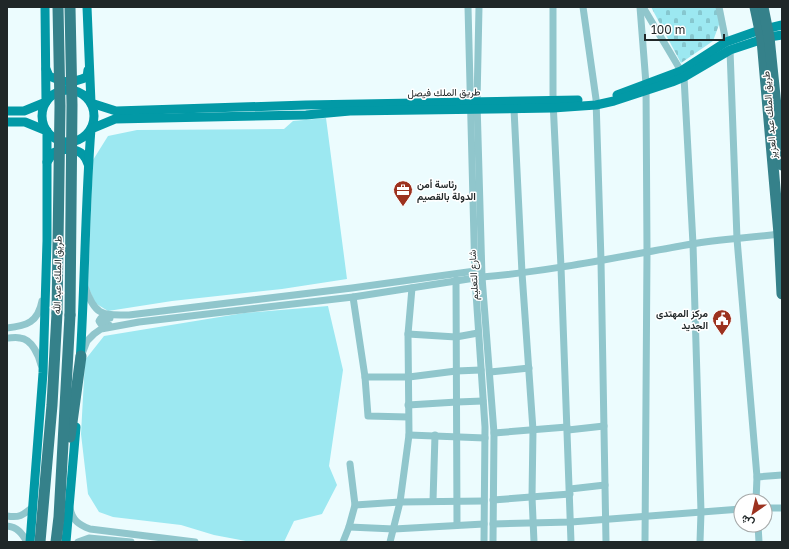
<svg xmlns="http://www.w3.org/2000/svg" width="789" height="549" viewBox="0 0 789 549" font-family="'Golos Text',Vazirmatn,sans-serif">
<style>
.grass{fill:#9ce8f1}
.cemetery{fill:url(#cemetery-stones)}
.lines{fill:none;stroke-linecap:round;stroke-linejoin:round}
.minor{stroke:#90c6cc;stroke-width:7}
.major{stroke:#0299a6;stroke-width:9}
.highway{stroke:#35818a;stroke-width:11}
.highway-bridge{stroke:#35818a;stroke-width:11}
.labels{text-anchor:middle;stroke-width:3;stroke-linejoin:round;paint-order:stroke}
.street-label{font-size:10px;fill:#202728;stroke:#fff}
.poi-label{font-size:10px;font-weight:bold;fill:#202728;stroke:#fff;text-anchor:start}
</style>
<defs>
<pattern id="cemetery-stones" width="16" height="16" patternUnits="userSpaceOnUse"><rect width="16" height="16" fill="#9ce8f1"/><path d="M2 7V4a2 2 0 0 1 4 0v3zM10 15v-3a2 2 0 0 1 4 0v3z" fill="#86c7cf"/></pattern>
</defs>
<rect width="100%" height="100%" fill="#ecfcfe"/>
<!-- grass -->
<g class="grass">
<path d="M326 118 347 279 282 289 172 301 108 311 95 303 88 286 93 160 108 136 137 130 284 129 293 121Z"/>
<path d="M328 306 343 370 329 466 337 485 322 514 294 521 284 542H251L214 535 181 525 113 517 99 512 88 494 81 434 85 360 104 336 244 313Z"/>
</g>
<!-- cemetery -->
<path class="cemetery" d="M651 7H716L720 22 713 41 681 63Z"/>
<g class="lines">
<!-- minor -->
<g class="minor">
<path d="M468 7 475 278 485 427 484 542"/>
<path d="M479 7 477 102 482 277 494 433 493 542"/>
<path d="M553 7V101L561 267 571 542"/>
<path d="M583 7 596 99 601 261 606 542"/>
<path d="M640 7 646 84 647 252 645 542"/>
<path d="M643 7 681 71"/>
<path d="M719 7 726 42"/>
<path d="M730 50 737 239 757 477 756 501"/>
<path d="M684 77 693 244 701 512 700 542"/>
<path d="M514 109 522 273 533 430 532 497 534 542"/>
<path d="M482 277C553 271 622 256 692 244 720 239 750 238 779 234"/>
<path d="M456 280 457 525"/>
<path d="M85 287C95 316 102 315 129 315L352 288 475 271"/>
<path d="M353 297 365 377 368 416 408 417"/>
<path d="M109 325 101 324 99 321 101 318H110"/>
<path d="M7 328C27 326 38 322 42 301"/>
<path d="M408 334 456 337 478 333"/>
<path d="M7 338C11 338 16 337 20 338 32 339 39 356 41 365"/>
<path d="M82 354 87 341 94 334 101 329 139 322 353 297 475 278"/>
<path d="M490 372 529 368"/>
<path d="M365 377H409L456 371 481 370"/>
<path d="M408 405 457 402 483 401"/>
<path d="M568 430 604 426"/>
<path d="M494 433 567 427"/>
<path d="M409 435 485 438"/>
<path d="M757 477 782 475"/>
<path d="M570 489 605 485"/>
<path d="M493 500 570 494"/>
<path d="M433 501 435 435"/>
<path d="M355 505 400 502 484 501"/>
<path d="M70 508C72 520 79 525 90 529L195 542"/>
<path d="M765 508H782"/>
<path d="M7 516C20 518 23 515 33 507"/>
<path d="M493 524 571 522 741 509"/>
<path d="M758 525 759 542"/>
<path d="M7 526C17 527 22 533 27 542"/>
<path d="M349 527 394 529 484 524"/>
<path d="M78 542 89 538 131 542"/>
<path d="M343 542 349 527 355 505 350 464"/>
<path d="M390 542 400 502 409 435 408 334 412 288"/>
</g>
<!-- major -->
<g class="major">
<path d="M87 7 91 103 116 111 306 105 578 100"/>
<path d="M46 69 49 76C65 83 70 84 87 77L88 70"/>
<circle cx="68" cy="116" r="26"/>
<path d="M617 95 681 71 726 42 760 30 782 25"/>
<path d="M7 111H24L46 102 45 7"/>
<path d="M7 122H25L47 131V241L43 373 30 542"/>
<path d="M47 162 53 153C67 147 83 147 88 164"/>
<path d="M80 362C85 284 85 206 91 129L115 119 306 115 350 111 553 108 596 105 614 101 672 82 684 77 730 50 769 37 782 35"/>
<path d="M66 542 76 427"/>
</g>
<!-- highway -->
<g class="highway">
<path d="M755 7 762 40 779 234 782 294"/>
<path d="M763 7 769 37 782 165"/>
<path d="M70 437 81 356"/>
<path d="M40 542 52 405 57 313"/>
<path d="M56 542 59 517 70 315"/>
</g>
<!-- highway-bridge -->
<g class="highway-bridge">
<path d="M57 313 60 106 58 7"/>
<path d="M70 315 72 105 70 7"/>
</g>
</g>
<!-- icons -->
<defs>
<symbol id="office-pin" viewBox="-11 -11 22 30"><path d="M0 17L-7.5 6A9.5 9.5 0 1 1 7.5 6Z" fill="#9c321f" stroke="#fff"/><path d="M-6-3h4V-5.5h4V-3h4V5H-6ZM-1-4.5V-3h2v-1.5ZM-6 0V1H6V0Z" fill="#fff"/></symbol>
<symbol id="civic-pin" viewBox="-11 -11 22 30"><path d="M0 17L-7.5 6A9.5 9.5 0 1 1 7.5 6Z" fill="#9c321f" stroke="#fff"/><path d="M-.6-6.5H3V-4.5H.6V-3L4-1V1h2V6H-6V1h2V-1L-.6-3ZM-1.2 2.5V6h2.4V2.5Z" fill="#fff"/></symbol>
</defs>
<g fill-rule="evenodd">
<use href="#office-pin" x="392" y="179" width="22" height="30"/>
<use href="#civic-pin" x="711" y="308" width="22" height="30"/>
</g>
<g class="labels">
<!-- street labels -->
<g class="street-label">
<text transform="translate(444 92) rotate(-1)" y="4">طريق الملك فيصل</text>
<text transform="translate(769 115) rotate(-95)" y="4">طريق الملك عبد العزيز</text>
<text transform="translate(57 275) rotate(-89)" y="4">طريق الملك عبد الله</text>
<text transform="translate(473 275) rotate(-93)" y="4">شارع التعليم</text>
</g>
<!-- poi labels -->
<g class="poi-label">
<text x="417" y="188">رئاسة أمن<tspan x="417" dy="12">الدولة بالقصيم</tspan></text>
<text x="708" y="317" text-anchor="end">مركز المهتدى<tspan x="708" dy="12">الجديد</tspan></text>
</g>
</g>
<!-- border -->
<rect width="789" height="549" fill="none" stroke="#202728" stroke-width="16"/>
<!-- north arrow -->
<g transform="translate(753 513) rotate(214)"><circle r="19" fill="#ffffff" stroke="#a6a9a9"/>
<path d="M0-3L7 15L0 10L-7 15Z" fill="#9c321f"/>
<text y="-6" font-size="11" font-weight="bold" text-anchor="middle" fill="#202728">ش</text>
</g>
<!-- scale -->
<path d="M645 34v6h79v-6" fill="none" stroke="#202728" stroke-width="2"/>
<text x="651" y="34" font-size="12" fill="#202728" stroke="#ffffff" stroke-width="3" paint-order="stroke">100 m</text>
</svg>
